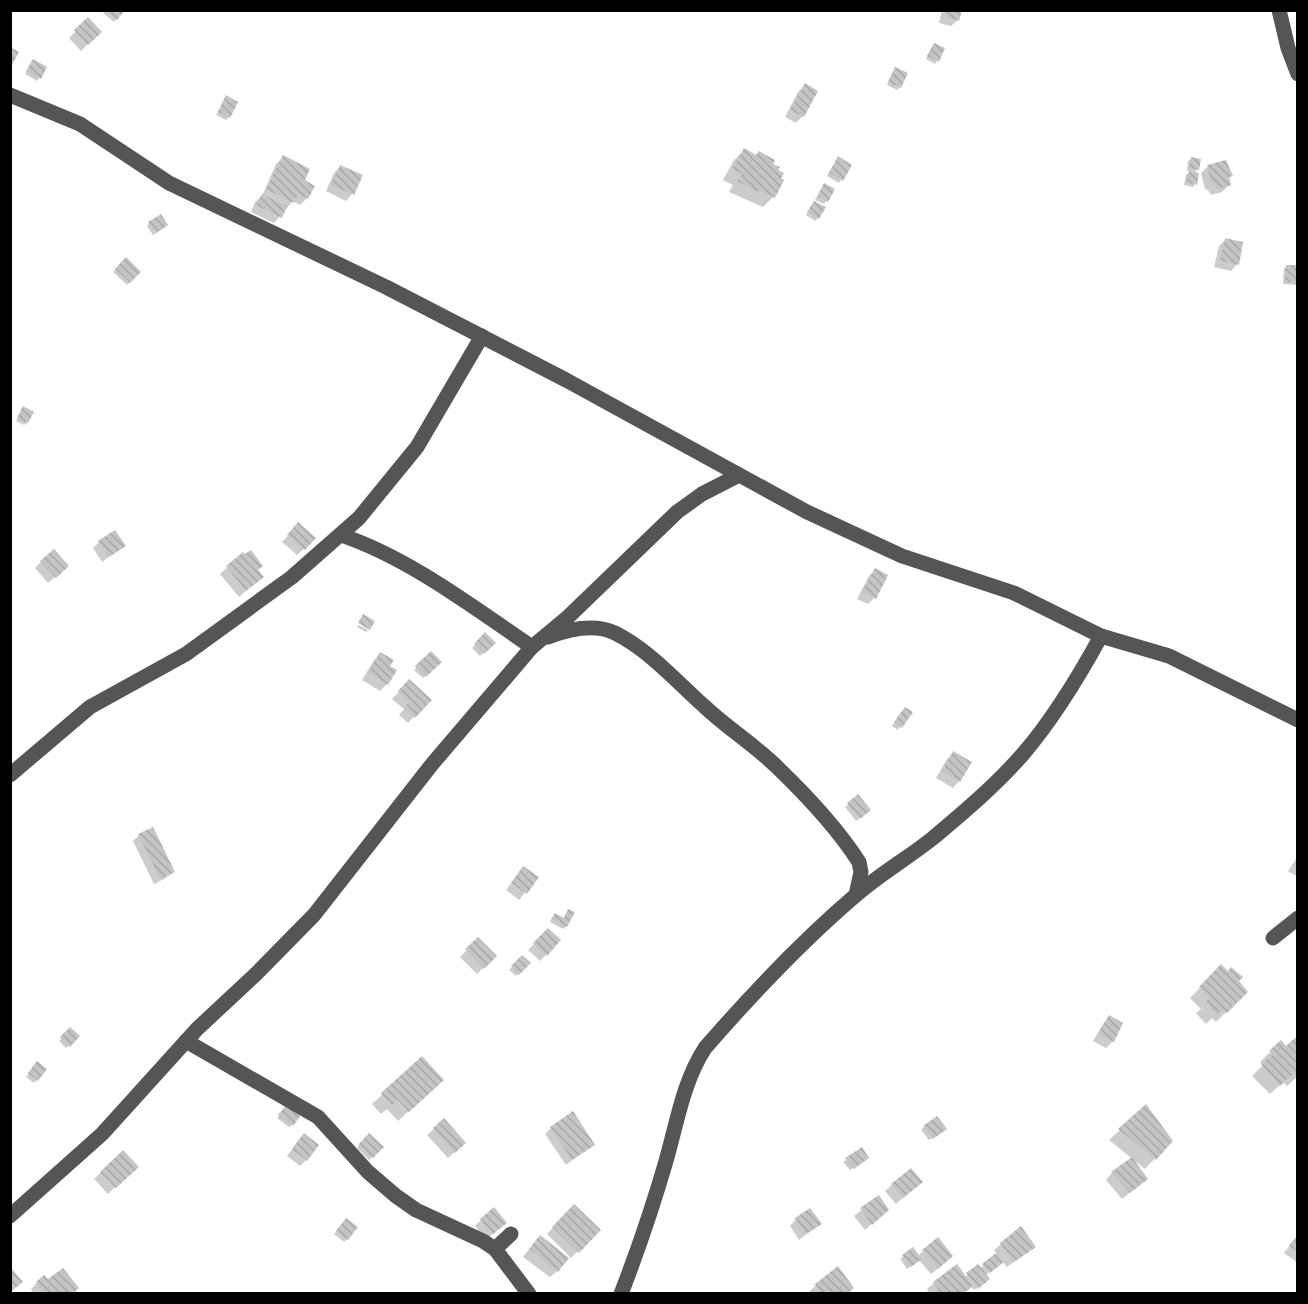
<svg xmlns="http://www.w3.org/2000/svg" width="1308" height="1304" viewBox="0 0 1308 1304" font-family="Ubuntu,sans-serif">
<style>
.shadow{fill:#0003}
.building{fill:url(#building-back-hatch)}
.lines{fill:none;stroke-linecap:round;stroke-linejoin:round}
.minor{stroke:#555;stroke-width:15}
</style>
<defs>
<pattern id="building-back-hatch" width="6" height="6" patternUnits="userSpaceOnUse" patternTransform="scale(1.5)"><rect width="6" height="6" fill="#c4c4c4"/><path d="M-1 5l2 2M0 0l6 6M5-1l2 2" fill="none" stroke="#a7a7a7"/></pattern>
</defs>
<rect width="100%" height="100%" fill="#fff"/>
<!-- shadow -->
<g class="shadow">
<path d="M106 10H123L114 22 103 13Z"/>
<path d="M942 10H961L958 20 951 26 939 23Z"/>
<path d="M88 19 100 32 81 51 69 38Z"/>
<path d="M934 44 937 61 935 64 926 59Z"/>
<path d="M30 64 39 78 37 81 25 74Z"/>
<path d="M893 72 900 87 897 90 887 85Z"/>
<path d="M805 85 816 91 803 116 796 123 785 117 798 92Z"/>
<path d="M224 100 229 117 226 120 216 115Z"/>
<path d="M744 150 771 165 773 197 763 207 729 192 733 185 723 180 734 160Z"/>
<path d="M283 157 303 181 307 198 300 205 293 201 274 223 251 212 255 202 262 196 276 164Z"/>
<path d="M1191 159 1198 169 1194 173 1195 184 1193 187 1184 185 1186 175 1191 171H1187L1188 161Z"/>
<path d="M836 161 850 165 839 183 827 176Z"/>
<path d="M340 167 361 176 352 194 346 201 326 191 334 173Z"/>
<path d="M1207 167 1231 176 1228 179 1229 185 1222 192 1211 195 1208 190 1205 189 1201 173Z"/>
<path d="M822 188 833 189 824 204 815 200Z"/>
<path d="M811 206 818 218 815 221 806 215Z"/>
<path d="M149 223 164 228 153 235 147 226Z"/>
<path d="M1225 240 1237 264 1231 271 1214 267 1219 246Z"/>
<path d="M126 260 139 272 127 285 113 272Z"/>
<path d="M1286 266 1298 267 1297 285 1283 284 1284 269Z"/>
<path d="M21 411 27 423 24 425 16 421Z"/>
<path d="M292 531 304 549 297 555 282 542Z"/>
<path d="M99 542 124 546 102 562 93 548Z"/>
<path d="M243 554 257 571 255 583 239 597 220 574Z"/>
<path d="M41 562 61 572 48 583 35 568Z"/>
<path d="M875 570 874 598 868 604 857 599 869 576Z"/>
<path d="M358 625 368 630 366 632 357 627Z"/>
<path d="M485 634 494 643 480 656 472 648Z"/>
<path d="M431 653 440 662 423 678 414 670Z"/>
<path d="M381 654 388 666 387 684 380 691 362 680 374 660Z"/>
<path d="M409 681 430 700 408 723 399 715 404 709 392 699Z"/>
<path d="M902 711 911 713 898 730 892 726Z"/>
<path d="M954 753 959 781 953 788 936 778 947 759Z"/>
<path d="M858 796 869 810 856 821 845 807Z"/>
<path d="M139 835 173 872 166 878 154 884 133 841Z"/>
<path d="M1298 856V877L1288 871Z"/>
<path d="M523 868 537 878 519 900 506 890Z"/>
<path d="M568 911 566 926 563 929 550 922 552 918 563 919Z"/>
<path d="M548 930 559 941 540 961 528 950Z"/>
<path d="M478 939 495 956 477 974 460 957Z"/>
<path d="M522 957 528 963 516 976 509 970Z"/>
<path d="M1221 966 1246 992 1216 1022 1212 1018 1206 1024 1196 1013 1201 1009 1190 998Z"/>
<path d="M1109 1017 1121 1024 1113 1041 1106 1048 1093 1041 1103 1024Z"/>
<path d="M70 1029 78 1036 66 1048 59 1041Z"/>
<path d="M1296 1039 1298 1076 1287 1086 1283 1082 1270 1094 1252 1076 1263 1065 1260 1062 1270 1052 1286 1048Z"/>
<path d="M422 1058 432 1090 398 1121 387 1109 381 1114 372 1104Z"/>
<path d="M34 1066 37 1080 34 1083 26 1077Z"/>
<path d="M1146 1106 1171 1141 1145 1169 1109 1140Z"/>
<path d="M284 1109 292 1125 289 1127 277 1118Z"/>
<path d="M444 1120 458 1149 448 1158 427 1135Z"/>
<path d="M924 1127 942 1131 929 1140 921 1130Z"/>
<path d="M551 1128 593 1144 566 1165 545 1134Z"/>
<path d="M369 1135 382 1147 369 1160 357 1148Z"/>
<path d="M298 1142 306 1160 300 1166 287 1156Z"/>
<path d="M861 1149 865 1160 850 1170 843 1162Z"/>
<path d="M122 1152 136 1167 108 1194 94 1179Z"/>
<path d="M1112 1173 1146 1179 1122 1199 1106 1180Z"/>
<path d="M892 1185 915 1188 896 1204 885 1191Z"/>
<path d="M879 1197 887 1210 865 1230 854 1216Z"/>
<path d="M574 1206 599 1230 571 1258 547 1234Z"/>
<path d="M796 1219 820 1224 799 1240 790 1226Z"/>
<path d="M481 1220 505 1223 486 1240 475 1226Z"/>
<path d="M343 1223 347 1239 344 1242 334 1234Z"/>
<path d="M1298 1235V1263L1284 1253Z"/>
<path d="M534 1243 557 1271 550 1277 523 1257Z"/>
<path d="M1001 1244 1034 1247 1007 1267 1002 1261 985 1276V1282L974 1290 971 1286 963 1294H927L929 1292 927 1289 934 1283 956 1266 965 1277 980 1268 997 1254 994 1250Z"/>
<path d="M912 1249 918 1256 923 1251 945 1263 931 1274 919 1260 907 1269 900 1259Z"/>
<path d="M837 1269 846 1294H810L809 1292 816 1285Z"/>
<path d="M37 1283 71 1294H34L31 1289Z"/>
</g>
<!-- building -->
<g class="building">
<path d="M106 10H125L117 20Z"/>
<path d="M946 10H962L959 21 944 16Z"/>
<path d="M88 17 102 32 88 45 74 30Z"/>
<path d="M934 43 945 48 939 62 927 56Z"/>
<path d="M10 47 19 52 12 65 10 64Z"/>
<path d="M33 59 47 67 41 79 26 71Z"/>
<path d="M895 67 908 73 901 88 888 82Z"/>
<path d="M805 83 818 91 804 117 790 110Z"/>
<path d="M226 95 238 102 230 118 218 112Z"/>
<path d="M744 148 756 155 759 151 775 160 773 164 780 167 778 170 784 173 781 179 784 180 775 198 759 190 757 192 737 181 742 174 732 169Z"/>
<path d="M283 155 310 169 305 180 315 186 308 199 298 194 294 203 266 189Z"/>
<path d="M838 156 852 165 843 181 829 173Z"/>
<path d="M1191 157 1201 159 1199 170 1189 168Z"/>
<path d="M1226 160 1233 176 1229 177 1231 185 1217 190 1215 184 1211 183 1207 165Z"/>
<path d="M340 165 363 175 354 195 331 185Z"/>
<path d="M1189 171 1199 173 1197 185 1186 182Z"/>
<path d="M824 183 835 189 828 202 817 197Z"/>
<path d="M262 194 287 206 282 218 256 205Z"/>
<path d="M814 201 826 207 819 219 807 212Z"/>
<path d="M161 214 168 225 156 233 148 222Z"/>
<path d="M1225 238 1243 242 1239 265 1220 261Z"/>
<path d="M126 257 141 272 130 283 115 269Z"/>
<path d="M1286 265H1298V283L1285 282Z"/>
<path d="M23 406 34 412 28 423 17 418Z"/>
<path d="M298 522 316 538 305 550 287 535Z"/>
<path d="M115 530 126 546 109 557 98 541Z"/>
<path d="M54 549 69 566 56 578 40 561Z"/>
<path d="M251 550 263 566 258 570 264 577 246 591 226 566 243 552 245 554Z"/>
<path d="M875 568 888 575 876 599 862 592Z"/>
<path d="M363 614 375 621 370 630 358 623Z"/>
<path d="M485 632 496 643 484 654 474 644Z"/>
<path d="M431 651 442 662 426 677 415 666Z"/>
<path d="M380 652 394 660 390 666 397 670 388 685 368 673Z"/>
<path d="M409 679 432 700 415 718 404 708 409 702 398 691Z"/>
<path d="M905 707 913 712 902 728 894 722Z"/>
<path d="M953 751 972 762 960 782 942 771Z"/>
<path d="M858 794 871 810 860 819 847 803Z"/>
<path d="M153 827 175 872 160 879 138 834Z"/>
<path d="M523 866 539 877 527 894 511 883Z"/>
<path d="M568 909 575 912 567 927 551 919 555 913 564 918Z"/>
<path d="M548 928 561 940 547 956 533 943Z"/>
<path d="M478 937 497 956 484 969 465 949Z"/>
<path d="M522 955 531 963 519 975 511 966Z"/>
<path d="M1221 964 1228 971 1231 967 1243 977 1239 981 1248 992 1227 1013 1223 1009 1217 1015 1205 1002 1210 998 1199 987Z"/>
<path d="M1109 1015 1123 1023 1114 1042 1098 1034Z"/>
<path d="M70 1027 80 1036 70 1047 60 1037Z"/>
<path d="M1296 1037 1298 1077 1294 1073 1280 1086 1261 1064 1273 1054 1269 1051 1281 1040 1286 1046Z"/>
<path d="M422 1056 444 1080 409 1112 398 1100 392 1105 381 1093Z"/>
<path d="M37 1061 47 1069 38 1081 28 1073Z"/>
<path d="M287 1104 301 1115 293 1126 278 1115Z"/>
<path d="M1146 1104 1173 1141 1156 1160 1118 1129Z"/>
<path d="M573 1111 595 1145 572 1160 550 1127Z"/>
<path d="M937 1116 947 1129 933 1139 923 1126Z"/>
<path d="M444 1118 466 1143 455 1153 433 1128Z"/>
<path d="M304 1133 319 1145 307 1161 292 1149Z"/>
<path d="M369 1133 384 1147 373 1158 358 1145Z"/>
<path d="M862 1147 869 1158 854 1169 845 1158Z"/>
<path d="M123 1150 139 1167 116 1188 100 1172Z"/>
<path d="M1132 1157 1148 1179 1130 1193 1111 1172Z"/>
<path d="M911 1168 923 1182 903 1198 891 1184Z"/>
<path d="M879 1195 889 1210 872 1225 860 1208Z"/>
<path d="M574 1204 601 1230 579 1253 552 1227Z"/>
<path d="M494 1207 507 1223 493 1234 480 1219Z"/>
<path d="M810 1208 822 1224 806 1234 795 1218Z"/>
<path d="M346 1218 358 1227 348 1240 336 1231Z"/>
<path d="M1021 1226 1036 1247 1014 1262 1000 1243Z"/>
<path d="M1298 1234V1252L1289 1246Z"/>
<path d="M540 1235 569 1258 558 1272 529 1249Z"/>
<path d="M938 1237 953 1256 938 1269 922 1250Z"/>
<path d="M913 1247 922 1259 911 1267 902 1255Z"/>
<path d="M996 1253 1004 1262 990 1273 982 1264Z"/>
<path d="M957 1264 973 1286 963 1294H941L933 1282Z"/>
<path d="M978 1264 990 1279 978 1289 966 1273Z"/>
<path d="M838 1266 854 1288 847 1294H821L815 1284Z"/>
<path d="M63 1268 79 1288 72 1294H45L36 1282 44 1275 48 1279Z"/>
<path d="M12 1269 23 1282 10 1292V1270Z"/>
</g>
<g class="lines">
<!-- minor -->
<g class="minor">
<path d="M1279 10 1288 48 1298 74"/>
<path d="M10 95 80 124 169 183 386 287 566 380 807 512 902 556 1014 593 1101 636 1169 656 1298 720"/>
<path d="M341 535C409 558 473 607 532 647"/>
<path d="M548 637C569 629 594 623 615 633 649 650 676 681 704 706 727 728 755 745 778 768 805 794 839 831 859 862L861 872 856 895"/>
<path d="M10 775 90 707 186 654 292 577 359 518 417 447 482 336"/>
<path d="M1273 938 1298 918"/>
<path d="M186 1041 318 1117 368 1172 396 1196 416 1210 483 1241 495 1249 529 1294"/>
<path d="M10 1216 102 1134 197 1029 256 974 314 915 433 763 532 647 568 617 677 512 702 494 739 475"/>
<path d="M495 1249 511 1234"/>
<path d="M621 1294C638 1250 653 1206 666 1161 677 1123 683 1082 705 1048 752 994 802 941 856 895 880 874 908 858 933 838 964 812 996 785 1023 754 1054 718 1078 678 1101 636"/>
</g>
</g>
<!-- border -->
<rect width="1308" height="1304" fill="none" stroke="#000000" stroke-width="24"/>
</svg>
